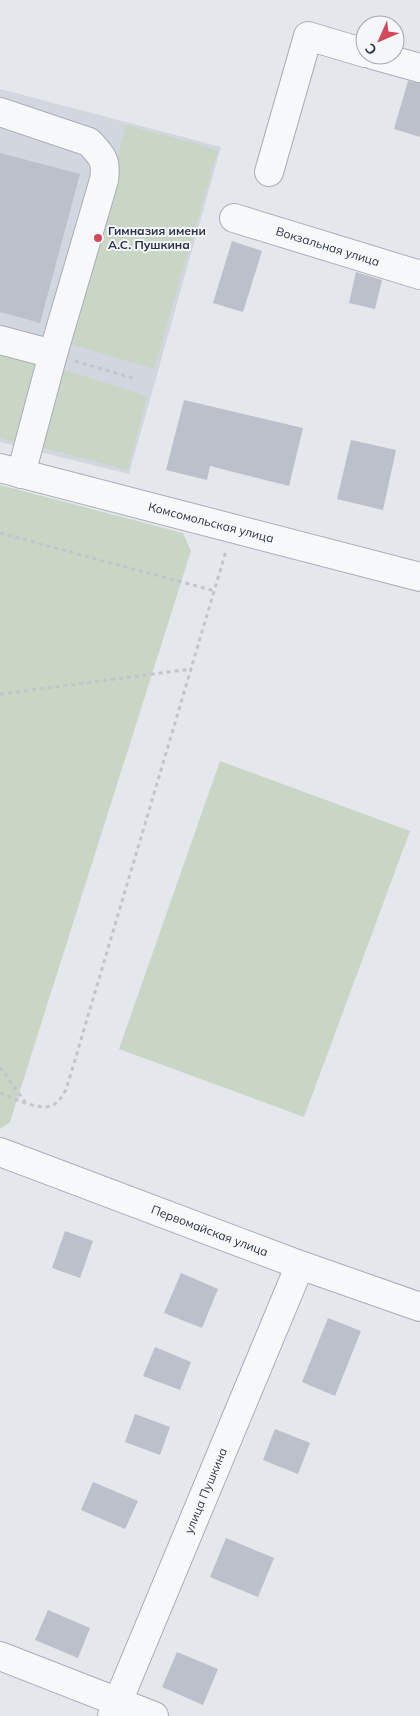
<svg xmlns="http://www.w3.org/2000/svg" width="420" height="1716" viewBox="0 0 420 1716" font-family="Mulish,sans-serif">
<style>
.built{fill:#d2d6de}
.green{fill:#c9d6c5}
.building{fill:#bbc0ca}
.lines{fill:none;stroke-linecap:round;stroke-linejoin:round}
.minor-casing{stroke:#a9aeb7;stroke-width:30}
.path{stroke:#c2c5cb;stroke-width:3;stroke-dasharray:4 4;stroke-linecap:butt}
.minor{stroke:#f7f8fa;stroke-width:28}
.poi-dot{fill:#d1495b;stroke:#f4f6f9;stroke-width:2}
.labels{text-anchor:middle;stroke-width:4;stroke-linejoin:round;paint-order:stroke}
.poi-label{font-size:12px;font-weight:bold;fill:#2b3445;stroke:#f4f6f9;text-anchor:start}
.street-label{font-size:12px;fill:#2b3445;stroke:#f4f6f9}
</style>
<rect width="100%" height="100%" fill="#e4e7ec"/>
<!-- built -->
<path class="built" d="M0 89 221 147 129 474 0 442Z"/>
<!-- green -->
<g class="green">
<path d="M126 125 218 150 154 369 67 343Z"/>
<path d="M0 348 44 360 21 444 0 438Z"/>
<path d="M58 368 147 396 128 470 36 446Z"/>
<path d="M0 485 183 533 191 551 10 1122 0 1129Z"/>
<path d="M220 761 410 831 304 1117 119 1049Z"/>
</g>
<!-- building -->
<g class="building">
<path d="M408 81 420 83V137L394 129Z"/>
<path d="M0 153 80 174 40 323 0 312Z"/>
<path d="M232 241 262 251 243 312 213 303Z"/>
<path d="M356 272 382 280 375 309 349 303Z"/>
<path d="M184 400 303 428 289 486 210 466 207 480 166 470Z"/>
<path d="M351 440 396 450 383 510 337 499Z"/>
<path d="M65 1231 93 1241 80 1278 52 1268Z"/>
<path d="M181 1273 218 1289 202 1328 164 1313Z"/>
<path d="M328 1318 361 1331 335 1396 302 1382Z"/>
<path d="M155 1347 191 1362 180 1390 143 1376Z"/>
<path d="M135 1414 170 1427 160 1455 125 1442Z"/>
<path d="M275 1429 310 1443 298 1474 263 1460Z"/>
<path d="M93 1482 138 1501 125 1529 81 1510Z"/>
<path d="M226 1538 274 1558 258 1597 210 1577Z"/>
<path d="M48 1610 90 1628 78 1658 35 1640Z"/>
<path d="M177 1652 218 1669 203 1705 162 1687Z"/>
</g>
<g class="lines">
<defs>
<g id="minor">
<path d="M373 55 420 68"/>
<path d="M0 112 89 142C102 156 107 160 104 180L53 354 21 474"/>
<path d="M269 172 308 36 365 53"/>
<path id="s1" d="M234 218 420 275"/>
<path d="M0 340 53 354"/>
<path id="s2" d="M0 468 420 577"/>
<path id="s3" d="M0 1152 300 1265 420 1307"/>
<path d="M0 1656 154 1716"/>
<path id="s4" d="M112 1716 300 1265"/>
</g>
</defs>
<!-- minor casing -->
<use href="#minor" class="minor-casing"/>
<!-- path -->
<g class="path">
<path d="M75 361 133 378"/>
<path d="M0 533 215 591"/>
<path d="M0 694 192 669"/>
<path d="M0 1067 25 1102"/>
<path d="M0 1093C13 1098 41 1112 53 1105 59 1102 62 1096 66 1090L226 551"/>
</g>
<!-- minor -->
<use href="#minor" class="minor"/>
</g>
<!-- markers -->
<circle class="poi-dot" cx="98" cy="238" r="5"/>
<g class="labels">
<!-- poi labels -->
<g class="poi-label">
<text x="108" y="235">Гимназия имени<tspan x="108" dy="14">А.С. Пушкина</tspan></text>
</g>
<!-- street labels -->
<g class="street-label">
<text dy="4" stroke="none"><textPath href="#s1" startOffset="98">Вокзальная улица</textPath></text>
<text dy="4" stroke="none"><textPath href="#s2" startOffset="218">Комсомольская улица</textPath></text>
<text dy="4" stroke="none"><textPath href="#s3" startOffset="224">Первомайская улица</textPath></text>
<text dy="4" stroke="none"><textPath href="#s4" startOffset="244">улица Пушкина</textPath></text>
</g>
</g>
<!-- north arrow -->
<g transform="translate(380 40) rotate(225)"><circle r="24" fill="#f4f6f9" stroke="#a4a8b1"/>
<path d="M0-4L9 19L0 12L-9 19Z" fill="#d1495b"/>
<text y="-8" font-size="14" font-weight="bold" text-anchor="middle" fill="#2b3445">С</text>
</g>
</svg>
